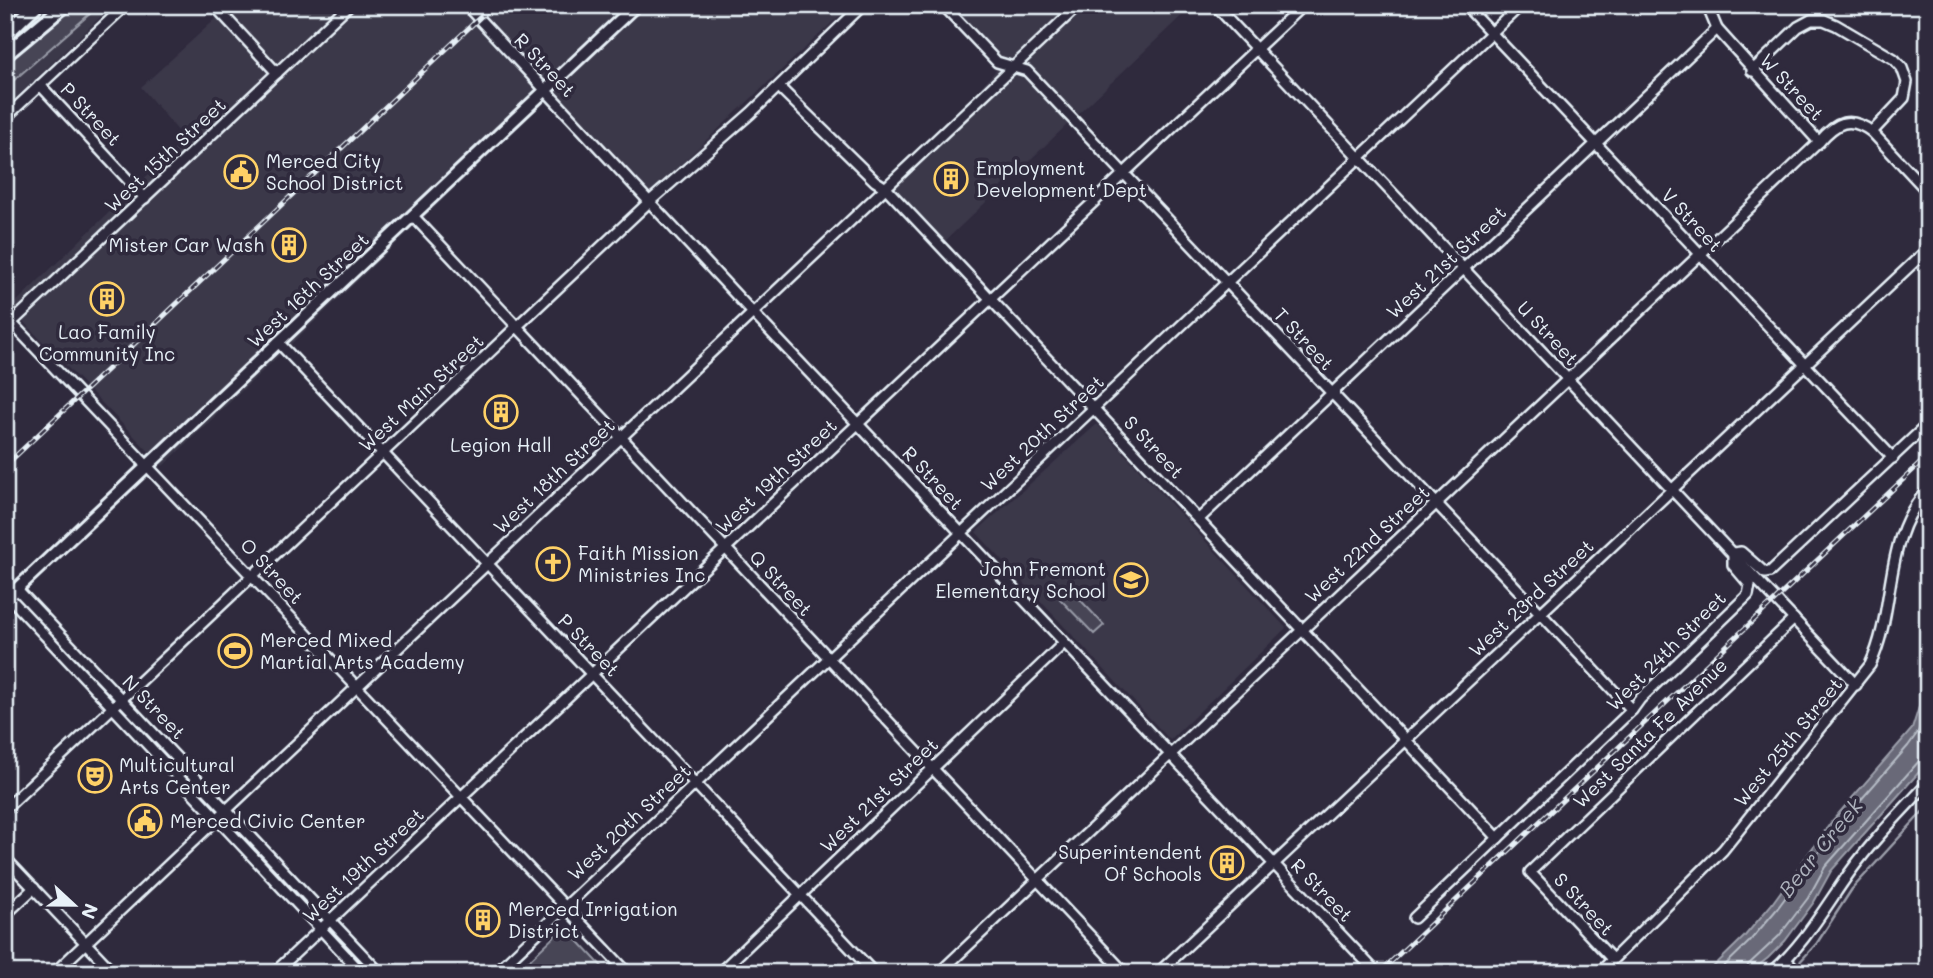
<svg xmlns="http://www.w3.org/2000/svg" width="1933" height="978" viewBox="0 0 1933 978" font-family="Mali,sans-serif">
<style>
.built{fill:#3b3749}
.green{fill:#464455;stroke:#979aa6;stroke-width:2}
.water{fill:#696978;stroke:#9c9fab;stroke-width:2}
.lines{fill:none;stroke-linecap:round;stroke-linejoin:round}
.shore{stroke:#b5bbc5;stroke-width:2}
.stream{stroke:#9c9fab;stroke-width:2.5}
.minor-casing{stroke:#e8f1f8;stroke-width:14}
.major-casing{stroke:#e8f1f8;stroke-width:16}
.highway-casing{stroke:#e8f1f8;stroke-width:18}
.minor{stroke:#2f2a3d;stroke-width:9}
.major{stroke:#2f2a3d;stroke-width:10}
.highway{stroke:#2f2a3d;stroke-width:12}
.rail-casing{stroke:#e8f1f8;stroke-width:5}
.rail{stroke:#2f2a3d;stroke-width:2.5;stroke-dasharray:8;stroke-linecap:butt}
.labels{text-anchor:middle;stroke-width:7;stroke-linejoin:round;paint-order:stroke}
.street-label{font-size:19px;fill:#e8f1f8;stroke:#2f2a3d}
.poi-label{font-size:19px;fill:#e8f1f8;stroke:#2f2a3d;text-anchor:start}
.water-label{font-size:21px;font-style:italic;fill:#afb4be;stroke:#2f2a3d}
</style>
<rect width="100%" height="100%" fill="#2f2a3d"/>
<filter id="ink" filterUnits="userSpaceOnUse"><feTurbulence type="fractalNoise" baseFrequency=".0143" numOctaves="2"/><feDisplacementMap in="SourceGraphic" scale="14" xChannelSelector="R" yChannelSelector="G"/><feConvolveMatrix kernelMatrix="1 2 1 2 8 2 1 2 1" color-interpolation-filters="sRGB"/></filter>
<g filter="url(#ink)">
<!-- built -->
<g class="built">
<path d="M100 5H113L5 108V88Z"/>
<path d="M231 5H851L649 194 545 102 163 466 10 308 185 139 141 87Z"/>
<path d="M935 5H1193L945 241 894 187 996 70Z"/>
<path d="M1097 424 1286 628 1170 740 976 532Z"/>
</g>
<!-- green -->
<g class="green">
<path d="M75 5H100L5 88V62Z"/>
<path d="M1070 589 1104 625 1094 634 1060 599Z"/>
<path d="M563 928 567 929 608 973H516Z"/>
</g>
<!-- water -->
<path class="water" d="M1928 679V762L1831 871 1814 902 1785 941 1768 958 1749 973H1707L1744 937 1771 905 1832 821 1912 729Z"/>
<g class="lines">
<!-- shore -->
<g class="shore">
<path d="M1717 973 1749 942 1777 909 1838 826 1908 746 1918 732 1928 704"/>
<path d="M1746 973 1748 965 1779 936 1808 898 1825 867 1920 760 1928 758"/>
</g>
<!-- stream -->
<path class="stream" d="M1797 965 1817 943 1852 889 1928 806"/>
<defs>
<g id="minor">
<path d="M214 5 277 73"/>
<path d="M466 5 753 313 1377 973"/>
<path d="M943 5 997 62 1027 71 1632 710"/>
<path d="M1215 5 1856 685"/>
<path d="M1465 5 1893 458"/>
<path d="M1707 5 1717 29 1819 142C1836 122 1850 115 1872 132L1928 192"/>
<path d="M1752 71 1798 27 1811 20H1824L1836 25 1894 59 1902 68 1907 82 1904 98 1872 132"/>
<path d="M40 85 145 198"/>
<path d="M779 87 875 181 886 188 1498 838"/>
<path d="M5 118 126 5"/>
<path d="M413 216 1125 973"/>
<path d="M5 316 628 973"/>
<path d="M5 329 349 5"/>
<path d="M278 342 874 973"/>
<path d="M1199 519 1717 29"/>
<path d="M17 589 380 973"/>
<path d="M9 597 362 973"/>
<path d="M5 809 649 202 751 113 863 5"/>
<path d="M5 858 114 973"/>
<path d="M5 915 34 888"/>
<path d="M1414 918 1632 710 1640 699 1748 595 1750 585 1733 565V553L1741 552 1765 573 1770 572 1928 424"/>
<path d="M1612 959 1530 872 1794 619"/>
<path d="M1786 960 1799 973"/>
<path d="M54 973 1079 5"/>
<path d="M274 973 1303 5"/>
<path d="M495 973 1521 5"/>
<path d="M719 973 1064 643"/>
<path d="M939 973 1819 142"/>
<path d="M1158 973 1928 249"/>
<path d="M1599 973 1723 850 1870 665C1897 609 1882 537 1928 490"/>
<path d="M1771 973C1804 945 1825 907 1850 872 1873 840 1901 812 1928 783"/>
</g>
<path id="major" d="M5 600 636 5"/>
<g id="highway">
<path d="M5 35 36 5"/>
<path d="M5 55 65 5"/>
</g>
</defs>
<!-- minor casing -->
<use href="#minor" class="minor-casing"/>
<!-- major casing -->
<use href="#major" class="major-casing"/>
<!-- highway casing -->
<use href="#highway" class="highway-casing"/>
<!-- minor -->
<use href="#minor" class="minor"/>
<!-- major -->
<use href="#major" class="major"/>
<!-- highway -->
<use href="#highway" class="highway"/>
<defs>
<g id="rail">
<path d="M5 466 493 5"/>
<path d="M1379 973 1928 456"/>
</g>
</defs>
<!-- rail casing -->
<use href="#rail" class="rail-casing"/>
<!-- rail -->
<use href="#rail" class="rail"/>
</g>
</g>
<!-- icons -->
<defs>
<symbol id="civic-ring" viewBox="-11 -11 22 22"><circle r="9.5" fill="#2f2a3d" stroke="#ffd166" stroke-width="1.5"/><path d="M-.6-6.5H3V-4.5H.6V-3L4-1V1h2V6H-6V1h2V-1L-.6-3ZM-1.2 2.5V6h2.4V2.5Z" fill="#ffd166"/></symbol>
<symbol id="building-ring" viewBox="-11 -11 22 22"><circle r="9.5" fill="#2f2a3d" stroke="#ffd166" stroke-width="1.5"/><path d="M-4-6H4V6H1V3H-1V6H-4ZM-2.5-4.3h1.7v1.8h-1.7ZM.8-4.3h1.7v1.8H.8ZM-2.5-1h1.7V.8h-1.7ZM.8-1h1.7V.8H.8Z" fill="#ffd166"/></symbol>
<symbol id="church-ring" viewBox="-11 -11 22 22"><circle r="9.5" fill="#2f2a3d" stroke="#ffd166" stroke-width="1.5"/><path d="M-1.2-6h2.4v3.5h3.3v2.4h-3.3V6h-2.4V-.1h-3.3v-2.4h3.3Z" fill="#ffd166"/></symbol>
<symbol id="school-ring" viewBox="-11 -11 22 22"><circle r="9.5" fill="#2f2a3d" stroke="#ffd166" stroke-width="1.5"/><path d="M0-5L7-2L0 1L-7-2ZM-4 1L0 2.5L4 1V4Q0 6-4 4Z" fill="#ffd166"/></symbol>
<symbol id="stadium-ring" viewBox="-11 -11 22 22"><circle r="9.5" fill="#2f2a3d" stroke="#ffd166" stroke-width="1.5"/><path d="M0-5a6.5 5 0 1 0 0 10a6.5 5 0 1 0 0-10ZM-3.5-1.8h7v3.6h-7Z" fill="#ffd166"/></symbol>
<symbol id="theatre-ring" viewBox="-11 -11 22 22"><circle r="9.5" fill="#2f2a3d" stroke="#ffd166" stroke-width="1.5"/><path d="M-5-5.5Q0-4 5-5.5V0Q5 5 0 6Q-5 5-5 0ZM-3.3-2.5H-1v1.5H-3.3ZM1-2.5H3.3v1.5H1ZM-2.8 1Q0 5.5 2.8 1Z" fill="#ffd166"/></symbol>
</defs>
<g fill-rule="evenodd">
<use href="#civic-ring" x="222" y="153" width="38" height="38"/>
<use href="#building-ring" x="932" y="160" width="38" height="38"/>
<use href="#building-ring" x="270" y="226" width="38" height="38"/>
<use href="#building-ring" x="88" y="280" width="38" height="38"/>
<use href="#building-ring" x="482" y="393" width="38" height="38"/>
<use href="#church-ring" x="534" y="545" width="38" height="38"/>
<use href="#school-ring" x="1112" y="561" width="38" height="38"/>
<use href="#stadium-ring" x="216" y="632" width="38" height="38"/>
<use href="#theatre-ring" x="76" y="757" width="38" height="38"/>
<use href="#civic-ring" x="126" y="802" width="38" height="38"/>
<use href="#building-ring" x="1208" y="844" width="38" height="38"/>
<use href="#building-ring" x="464" y="901" width="38" height="38"/>
</g>
<g class="labels">
<!-- street labels -->
<g class="street-label">
<text transform="translate(545 65) rotate(47)" y="7">R Street</text>
<text transform="translate(1792 87) rotate(47)" y="7">W Street</text>
<text transform="translate(91 114) rotate(47)" y="7">P Street</text>
<text transform="translate(165 155) rotate(-43)" y="7">West 15th Street</text>
<text transform="translate(1692 220) rotate(47)" y="7">V Street</text>
<text transform="translate(1446 262) rotate(-43)" y="7">West 21st Street</text>
<text transform="translate(308 290) rotate(-43)" y="7">West 16th Street</text>
<text transform="translate(1548 333) rotate(47)" y="7">U Street</text>
<text transform="translate(1304 339) rotate(47)" y="7">T Street</text>
<text transform="translate(421 393) rotate(-43)" y="7">West Main Street</text>
<text transform="translate(1042 433) rotate(-43)" y="7">West 20th Street</text>
<text transform="translate(1154 447) rotate(47)" y="7">S Street</text>
<text transform="translate(554 476) rotate(-43)" y="7">West 18th Street</text>
<text transform="translate(776 476) rotate(-43)" y="7">West 19th Street</text>
<text transform="translate(933 478) rotate(47)" y="7">R Street</text>
<text transform="translate(1367 544) rotate(-43)" y="7">West 22nd Street</text>
<text transform="translate(272 571) rotate(47)" y="7">O Street</text>
<text transform="translate(781 583) rotate(47)" y="7">Q Street</text>
<text transform="translate(1531 598) rotate(-43)" y="7">West 23rd Street</text>
<text transform="translate(589 645) rotate(46)" y="7">P Street</text>
<text transform="translate(1666 651) rotate(-45)" y="7">West 24th Street</text>
<text transform="translate(154 707) rotate(46)" y="7">N Street</text>
<text transform="translate(1650 733) rotate(-44)" y="7">West Santa Fe Avenue</text>
<text transform="translate(1788 742) rotate(-51)" y="7">West 25th Street</text>
<text transform="translate(879 795) rotate(-44)" y="7">West 21st Street</text>
<text transform="translate(629 822) rotate(-43)" y="7">West 20th Street</text>
<text transform="translate(363 865) rotate(-43)" y="7">West 19th Street</text>
<text transform="translate(1322 890) rotate(46)" y="7">R Street</text>
<text transform="translate(1584 904) rotate(47)" y="7">S Street</text>
</g>
<!-- poi labels -->
<g class="poi-label">
<text x="266" y="168">Merced City<tspan x="266" dy="22">School District</tspan></text>
<text x="976" y="175">Employment<tspan x="976" dy="22">Development Dept</tspan></text>
<text x="264" y="252" text-anchor="end">Mister Car Wash</text>
<text x="107" y="339" text-anchor="middle">Lao Family<tspan x="107" dy="22">Community Inc</tspan></text>
<text x="501" y="452" text-anchor="middle">Legion Hall</text>
<text x="578" y="560">Faith Mission<tspan x="578" dy="22">Ministries Inc</tspan></text>
<text x="1106" y="576" text-anchor="end">John Fremont<tspan x="1106" dy="22">Elementary School</tspan></text>
<text x="260" y="647">Merced Mixed<tspan x="260" dy="22">Martial Arts Academy</tspan></text>
<text x="119" y="772">Multicultural<tspan x="119" dy="22">Arts Center</tspan></text>
<text x="170" y="828">Merced Civic Center</text>
<text x="1202" y="859" text-anchor="end">Superintendent<tspan x="1202" dy="22">Of Schools</tspan></text>
<text x="508" y="916">Merced Irrigation<tspan x="508" dy="22">District</tspan></text>
</g>
<!-- water labels -->
<g class="water-label">
<text transform="translate(1821 848) rotate(-51)" y="7">Bear Creek</text>
</g>
</g>
<!-- margin -->
<rect width="1933" height="978" fill="none" stroke="#2f2a3d" stroke-width="28"/>
<rect x="14" y="14" width="1905" height="950" fill="none" stroke="#e8f1f8" stroke-width="2.5" filter="url(#ink)"/>
<!-- north arrow -->
<g transform="translate(74 905) rotate(112)" stroke="#2f2a3d" stroke-width="5" paint-order="stroke">
<path d="M0-5L12 26L0 18L-12 26Z" fill="#e8f1f8"/>
<text y="-10" font-size="19" font-weight="bold" text-anchor="middle" fill="#e8f1f8">N</text>
</g>
</svg>
